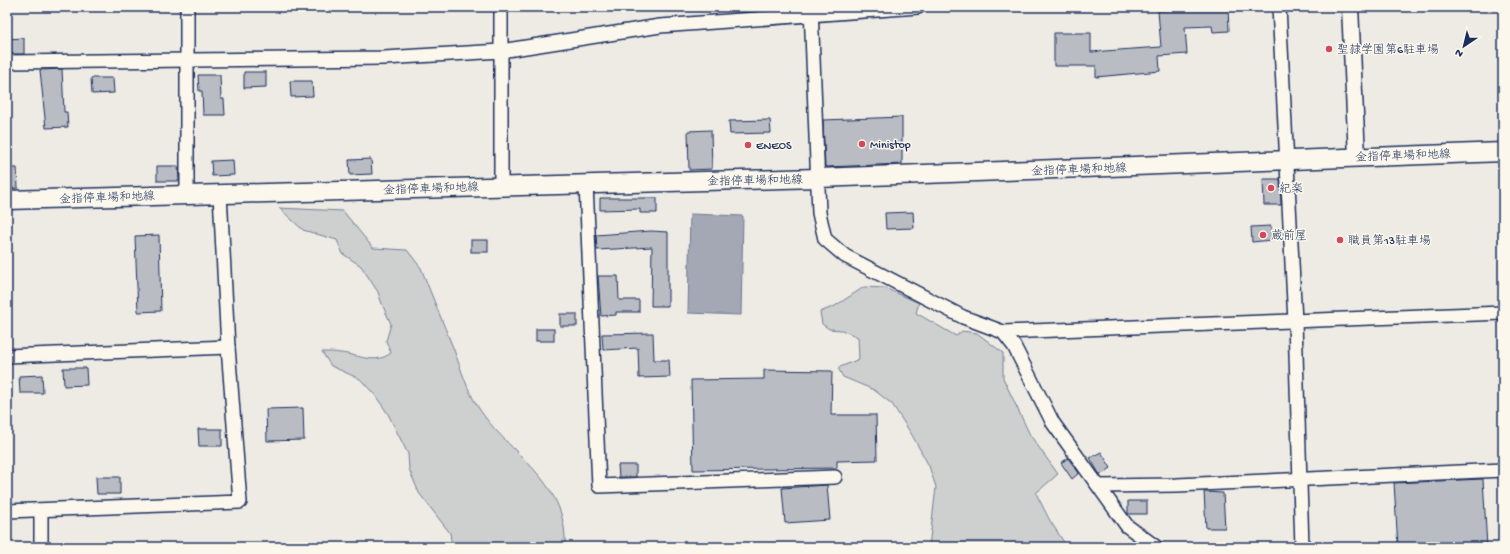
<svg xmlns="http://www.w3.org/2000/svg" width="1510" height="554" viewBox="0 0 1510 554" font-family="'Gochi Hand','Klee One',sans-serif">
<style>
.green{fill:#cecfcf;stroke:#747f96}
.water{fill:#a3a8b4;stroke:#6d7892}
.building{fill:#b9bcc3;stroke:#1b2f5e}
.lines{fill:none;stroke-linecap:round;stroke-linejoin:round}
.minor-casing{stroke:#1b2f5e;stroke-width:16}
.tertiary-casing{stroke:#1b2f5e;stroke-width:19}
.secondary-casing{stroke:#1b2f5e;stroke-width:21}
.minor{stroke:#fbf7ec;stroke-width:13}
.tertiary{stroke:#fbf7ec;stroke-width:16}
.secondary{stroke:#fbf7ec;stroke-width:18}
.poi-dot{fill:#d1495b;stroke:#fbf7ec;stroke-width:1.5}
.labels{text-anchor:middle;stroke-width:3;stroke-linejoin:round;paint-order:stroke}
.poi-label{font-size:12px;fill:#1b2f5e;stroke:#fbf7ec;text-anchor:start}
.street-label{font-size:12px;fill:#1b2f5e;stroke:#fbf7ec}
</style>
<rect width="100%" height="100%" fill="#eeebe4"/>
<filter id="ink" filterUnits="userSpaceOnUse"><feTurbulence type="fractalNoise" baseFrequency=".025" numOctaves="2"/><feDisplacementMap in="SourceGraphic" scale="8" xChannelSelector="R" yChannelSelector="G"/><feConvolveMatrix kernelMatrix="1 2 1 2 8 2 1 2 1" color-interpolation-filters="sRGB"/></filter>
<g filter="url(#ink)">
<!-- green -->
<g class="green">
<path d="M279 208 343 211 373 248 407 250 421 268C432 296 443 323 454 350 461 369 467 390 478 407 509 456 568 479 565 547H452L450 533 419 493 409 469 408 454 388 414 375 395 360 379 331 366 322 352C328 352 335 352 341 353 359 355 375 365 391 353L386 341 391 324 382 304 378 292 361 266 343 254 337 240 303 230Z"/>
<path d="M864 287 885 288 919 303 916 313 956 336 962 331 977 333 1003 353V378L1030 435 1058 474 1036 493 1049 519 1067 547H929L936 487 929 466 912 435 892 404 874 390 843 377 838 368 859 359 858 337 842 330 829 329 822 324 820 312 835 306Z"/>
</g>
<!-- water -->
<path class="water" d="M690 214 743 216 741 315 688 313Z"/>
<!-- building -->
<g class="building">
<path d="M1187 7H1228L1229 31 1213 32 1212 26 1185 27 1187 54 1159 56 1160 71 1096 77V66H1054V33H1091V52L1161 47 1158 11Z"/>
<path d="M24 38V54H7V39Z"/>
<path d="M62 69 64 112H67L68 127 46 128 40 70Z"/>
<path d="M244 72H266V87L244 88Z"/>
<path d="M198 75H220L221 99H224L225 115H203L202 91H199Z"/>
<path d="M91 78H113L114 93 92 94Z"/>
<path d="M290 81H312L313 96 291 97Z"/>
<path d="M902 117V164L825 167 823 120Z"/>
<path d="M770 120 771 133 730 134 729 121Z"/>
<path d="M711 130 712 169 689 170 688 131Z"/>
<path d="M371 159 372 174 350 175 349 160Z"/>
<path d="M233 160 234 175 212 176 211 161Z"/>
<path d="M157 166H178L179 181H157Z"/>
<path d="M7 168H17L18 188 7 189Z"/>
<path d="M1263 179H1280L1281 205H1264Z"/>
<path d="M600 198H657V213H640V209L600 210Z"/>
<path d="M913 212 914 228 886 229 885 213Z"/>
<path d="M1271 226 1272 240 1252 242 1251 227Z"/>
<path d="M651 231 668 232V306H651L652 247 597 250 596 235Z"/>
<path d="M159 235 161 311 138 312 135 236Z"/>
<rect x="471" y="240" width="17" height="12"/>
<path d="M598 276H618L619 300H639V312H616V315L601 316Z"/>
<rect x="560" y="314" width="17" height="12"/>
<rect x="536" y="329" width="18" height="12"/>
<path d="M653 333 654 360H669L670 377 639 378 638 348 603 350 602 334Z"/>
<path d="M63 368H86L87 385 64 386Z"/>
<path d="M764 370 832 371 831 415H876L877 460 837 461V468L693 470 691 380 764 379Z"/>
<path d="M42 375 43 393H20L19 376Z"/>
<path d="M303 408 304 440 267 441 266 409Z"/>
<path d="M198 429H222V446H199Z"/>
<path d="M1101 452 1111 468 1100 475 1090 458Z"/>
<path d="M1068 458 1079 473 1072 479 1061 463Z"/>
<path d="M618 465H636V477H619Z"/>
<path d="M96 477H120V494H97Z"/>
<path d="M1483 479 1487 547H1398L1394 483Z"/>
<path d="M827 485 830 520 785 523 782 488Z"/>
<path d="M1204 492 1223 493 1225 528H1206Z"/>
<rect x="1128" y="501" width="19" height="13"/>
</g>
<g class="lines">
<defs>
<g id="minor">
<path d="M811 7 819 213 825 239 845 256 963 317 1003 332 1503 313"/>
<path d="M1279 7 1295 322 1302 547"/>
<path d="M7 62 384 58 501 51 660 26 918 7"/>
<path d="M586 184 599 486 835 477"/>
<path d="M501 187V7"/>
<path d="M187 194V7"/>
<path d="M1003 332 1014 346 1053 423 1127 526 1156 547"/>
<path d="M7 356 228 347"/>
<path d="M1099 486 1177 485 1503 470"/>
<path d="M7 511 240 502 228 347 220 194"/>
<path d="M41 547V511"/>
</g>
<path id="tertiary" d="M1350 7 1357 157"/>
<path id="secondary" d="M7 200 818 178 1503 152"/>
</defs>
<!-- minor casing -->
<use href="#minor" class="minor-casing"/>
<!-- tertiary casing -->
<use href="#tertiary" class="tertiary-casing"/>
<!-- secondary casing -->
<use href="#secondary" class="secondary-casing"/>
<!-- minor -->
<use href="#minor" class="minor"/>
<!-- tertiary -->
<use href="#tertiary" class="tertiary"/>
<!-- secondary -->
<use href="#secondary" class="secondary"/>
</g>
</g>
<!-- markers -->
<g class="poi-dot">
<circle cx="1329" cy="49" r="4"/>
<circle cx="862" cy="144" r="4"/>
<circle cx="748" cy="145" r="4"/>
<circle cx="1271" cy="188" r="4"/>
<circle cx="1263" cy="235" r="4"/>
<circle cx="1340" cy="240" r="4"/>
</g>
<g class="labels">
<!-- poi labels -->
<g class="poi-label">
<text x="1337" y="53">聖隷学園第6駐車場</text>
<text x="870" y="148">Ministop</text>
<text x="756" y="149">ENEOS</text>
<text x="1279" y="192">紀楽</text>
<text x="1271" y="239">蔵前屋</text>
<text x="1348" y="244">職員第13駐車場</text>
</g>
<!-- street labels -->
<g class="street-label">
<text transform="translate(1403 155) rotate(-2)" y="4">金指停車場和地線</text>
<text transform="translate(1079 169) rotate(-2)" y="4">金指停車場和地線</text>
<text transform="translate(755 180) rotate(-1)" y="4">金指停車場和地線</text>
<text transform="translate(431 188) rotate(-2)" y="4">金指停車場和地線</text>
<text transform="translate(107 197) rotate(-2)" y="4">金指停車場和地線</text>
</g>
</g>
<!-- margin -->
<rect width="1510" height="554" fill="none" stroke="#fbf7ec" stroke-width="24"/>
<rect x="12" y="12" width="1486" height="530" fill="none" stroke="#1b2f5e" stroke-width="1.5" filter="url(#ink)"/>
<!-- north arrow -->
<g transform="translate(1464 46) rotate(215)" stroke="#fbf7ec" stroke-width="3" paint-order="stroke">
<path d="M0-3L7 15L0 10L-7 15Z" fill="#1b2f5e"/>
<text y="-6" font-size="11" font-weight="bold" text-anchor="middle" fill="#1b2f5e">N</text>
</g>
</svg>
